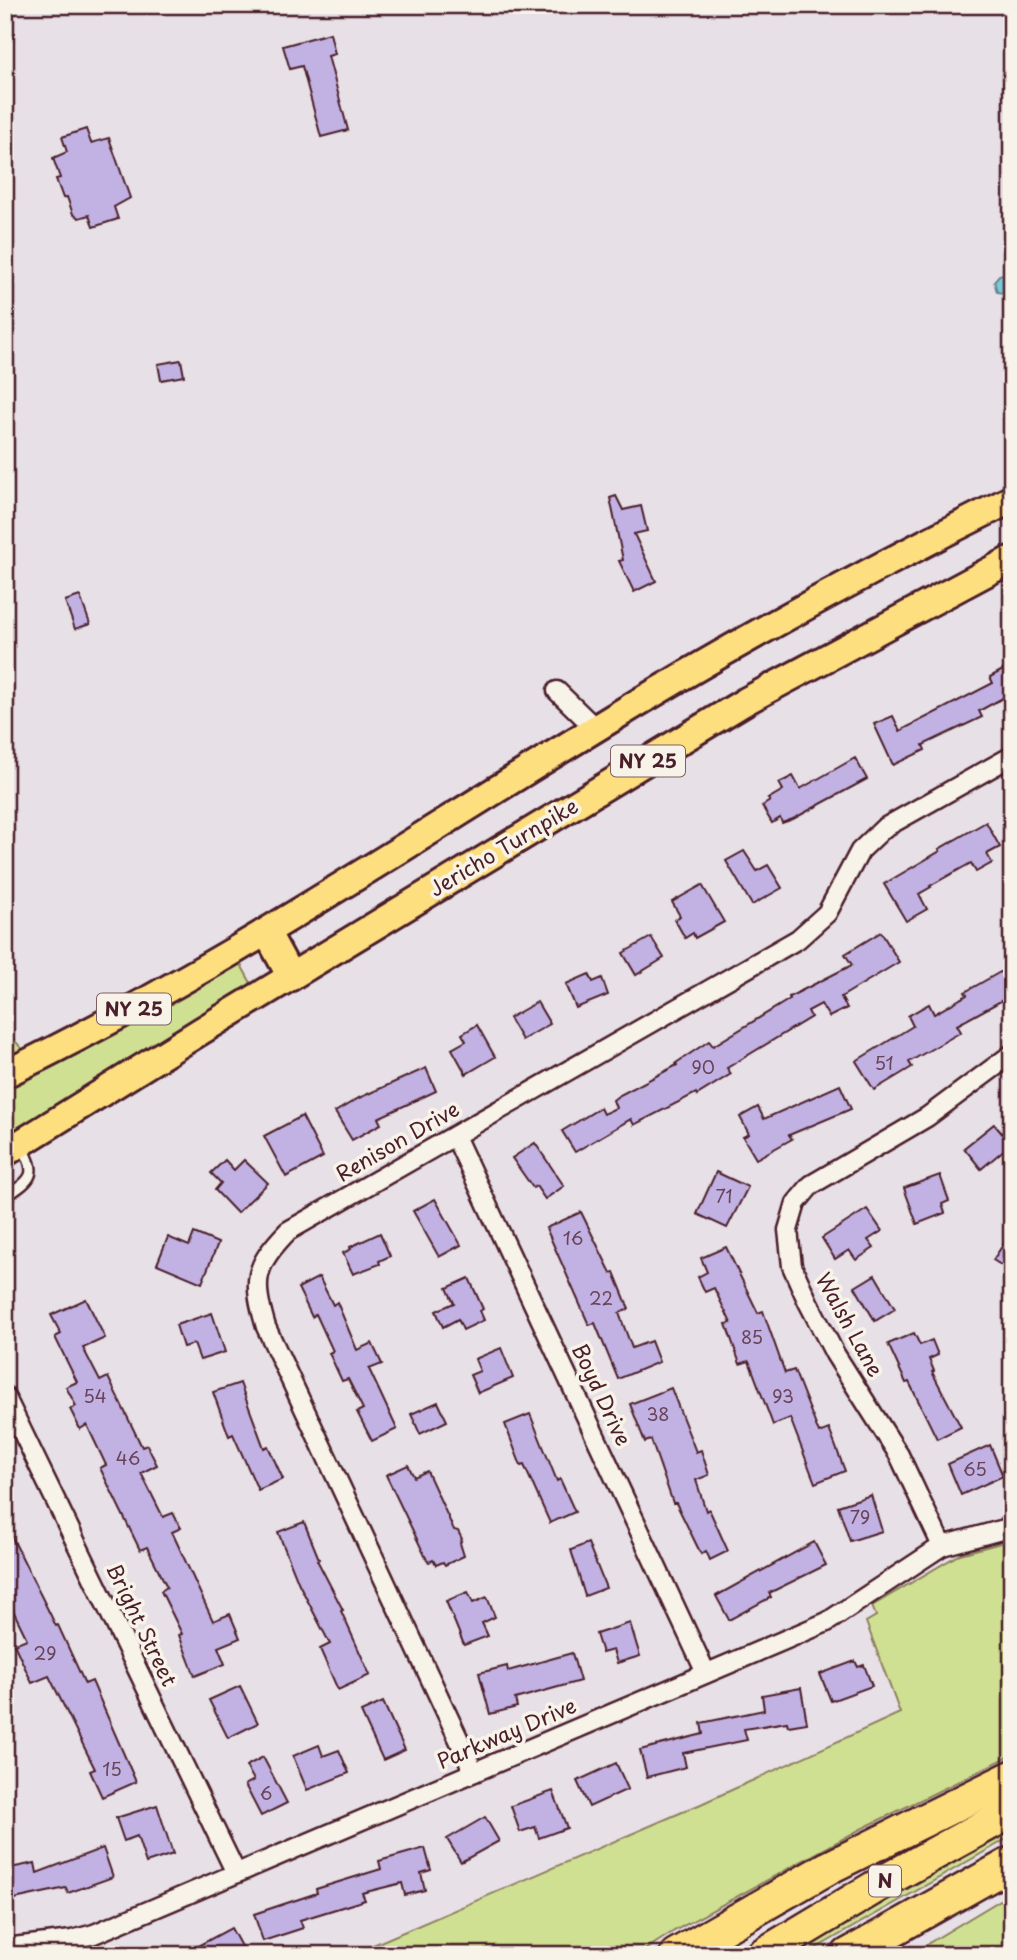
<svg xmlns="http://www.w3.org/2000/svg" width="1017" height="1960" viewBox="0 0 1017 1960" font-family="'Playpen Sans',sans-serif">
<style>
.green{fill:#d0e093;stroke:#8d805f;stroke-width:2}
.water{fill:#7bc9d8;stroke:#678593;stroke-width:2}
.building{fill:#c2b2e3;stroke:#4a1f2b;stroke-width:2}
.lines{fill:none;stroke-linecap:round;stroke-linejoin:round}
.lane-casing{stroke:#4a1f2b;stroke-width:14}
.street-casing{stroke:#4a1f2b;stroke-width:23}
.primary-casing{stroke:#4a1f2b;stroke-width:32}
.highway-casing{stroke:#4a1f2b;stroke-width:37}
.lane{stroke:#f7f3e8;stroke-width:9}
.street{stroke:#f7f3e8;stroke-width:18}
.primary{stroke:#fedf80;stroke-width:26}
.highway{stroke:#fedf80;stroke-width:32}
.labels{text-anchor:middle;stroke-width:7;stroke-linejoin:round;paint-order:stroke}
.number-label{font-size:18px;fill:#684459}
.shield{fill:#f7f3e8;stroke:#7e5f64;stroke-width:2}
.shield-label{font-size:19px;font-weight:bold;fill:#4a1f2b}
.street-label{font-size:21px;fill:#4a1f2b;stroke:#f7f3e8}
</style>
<rect width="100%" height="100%" fill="#e7e0e6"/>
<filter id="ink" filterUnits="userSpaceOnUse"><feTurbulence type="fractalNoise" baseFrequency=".0143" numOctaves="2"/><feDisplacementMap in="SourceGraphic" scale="14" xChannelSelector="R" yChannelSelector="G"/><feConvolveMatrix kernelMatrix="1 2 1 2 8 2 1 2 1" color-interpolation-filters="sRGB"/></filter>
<g filter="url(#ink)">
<!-- green -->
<g class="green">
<path d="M234 952 258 996 5 1153V1029L32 1061Z"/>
<path d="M1012 1540V1755L859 1830 674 1931 637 1955H350L701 1804 900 1713 866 1622 876 1616 872 1606 960 1554Z"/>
<path d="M1012 1829V1836L804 1955H792Z"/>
<path d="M1012 1893V1955H909Z"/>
</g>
<!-- water -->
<path class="water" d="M1012 271V295L997 292 994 281 999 275Z"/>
<!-- building -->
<g class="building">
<path d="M330 33 335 54 328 56 348 130 321 137 302 66 290 69 283 46Z"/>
<path d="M86 129 91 143 109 138 130 198 114 207 118 219 93 227 89 215 79 218 73 214 67 197 63 198 56 179 60 178 53 158 67 152 62 137Z"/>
<path d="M181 360 184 376 161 380 158 364Z"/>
<path d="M616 496 623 510 641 506 647 531 634 534 656 581 634 592 619 561 623 560 610 498Z"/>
<path d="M80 596 90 624 75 629 65 601Z"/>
<path d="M1012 665V693L979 711 982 717 923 745 925 750 893 765 874 724 893 716 900 731 993 683 990 677Z"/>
<path d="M855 758 867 779 793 819 782 823 780 818 772 823 762 806 770 801 768 799 783 790 779 783 793 776 800 789Z"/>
<path d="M986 822 1000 847 987 854 992 863 976 872 971 863 930 886 931 887 919 894 927 909 906 921 884 884 940 851 939 849Z"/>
<path d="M744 851 757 871 768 865 782 888 752 905 726 861Z"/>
<path d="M702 885 724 922 695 938 693 933 685 938 675 920 680 916 672 902Z"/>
<path d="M881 932 899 962 841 997 847 1008 829 1017 821 1004 808 1011 811 1017 727 1068 731 1074 697 1095 696 1093 634 1125 631 1119 575 1152 562 1131 600 1108 603 1114 616 1108 613 1100 618 1096 677 1065 676 1063 709 1041 713 1046 790 999 789 997 852 965 845 954Z"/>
<path d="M651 937 664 958 636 975 623 953Z"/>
<path d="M1002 971 1012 989V995L957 1025 961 1032 909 1062 912 1067 874 1090 856 1061 913 1026 908 1016 929 1004 934 1014 967 995 965 992Z"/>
<path d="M589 974 593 982 602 978 608 995 576 1008 566 984Z"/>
<path d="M537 1002 550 1024 522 1040 509 1018Z"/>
<path d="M477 1025 495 1057 466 1074 452 1049 466 1041 462 1034Z"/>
<path d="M426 1068 436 1091 378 1118 381 1124 352 1140 335 1112 359 1098Z"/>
<path d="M840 1085 851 1109 789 1135 792 1139 756 1159 743 1137 749 1134 740 1117 758 1107 764 1119Z"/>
<path d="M302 1116 323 1157 286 1177 264 1136Z"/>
<path d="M994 1124 1011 1144 981 1169 964 1148Z"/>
<path d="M535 1143 564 1186 545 1199 536 1186 533 1188 512 1158Z"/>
<path d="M225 1160 234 1170 244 1160 268 1183 237 1213 215 1190 221 1183 211 1173Z"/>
<path d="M716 1172 748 1187 727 1228 697 1214Z"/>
<path d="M940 1175 949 1201 942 1204 945 1213 917 1224 904 1188Z"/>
<path d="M435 1199 461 1245 439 1257 413 1211Z"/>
<path d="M867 1209 882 1231 868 1240 874 1248 856 1260 849 1250 835 1259 822 1238Z"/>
<path d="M581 1212 611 1273 614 1272 629 1309 619 1313 632 1348 651 1341 659 1362 618 1379 595 1323 589 1325 546 1228Z"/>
<path d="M1012 1231V1272L993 1260Z"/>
<path d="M194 1233 218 1243 202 1283 157 1264 168 1237 189 1246Z"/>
<path d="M380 1233 390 1256 379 1261 380 1264 353 1274 343 1253 351 1249 350 1247Z"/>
<path d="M726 1247 758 1313 763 1311 785 1373 794 1370 819 1433 829 1429 845 1471 815 1483 790 1418 773 1425 749 1361 740 1364 726 1324 731 1323 714 1288 705 1292 698 1277 707 1272 701 1258Z"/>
<path d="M875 1275 895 1309 875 1321 855 1287Z"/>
<path d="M319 1277 333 1305 337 1302 357 1350 372 1343 382 1364 369 1369 397 1429 372 1441 357 1412 363 1409 348 1379 342 1381 329 1353 333 1351 316 1314 312 1317 298 1288Z"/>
<path d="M469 1278 483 1309 480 1311 484 1320 463 1330 458 1319 443 1327 436 1311 454 1303 447 1288Z"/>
<path d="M86 1299 105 1338 83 1348 100 1381 108 1377 142 1447 147 1445 157 1465 141 1473 163 1517 173 1513 181 1528 172 1532 213 1621 230 1614 240 1638 218 1647 225 1664 195 1676 179 1635 182 1634 161 1591 167 1587 147 1547 140 1550 100 1468 106 1465 87 1425 80 1429 70 1409 76 1406 66 1387 77 1382 55 1337 61 1334 51 1315Z"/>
<path d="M212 1313 225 1352 200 1360 194 1344 183 1347 176 1325Z"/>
<path d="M914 1333 920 1345 932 1340 938 1355 929 1359 934 1371 932 1372 961 1427 937 1439 909 1382 906 1383 888 1344Z"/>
<path d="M501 1348 513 1378 478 1393 470 1375 480 1371 475 1359Z"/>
<path d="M240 1383 264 1448 268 1446 283 1479 258 1490 233 1434 229 1436 213 1392Z"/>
<path d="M671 1388 696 1452 701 1450 709 1475 696 1480 706 1511 709 1509 728 1551 710 1560 706 1551 701 1554 676 1503H673L651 1440 645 1442 630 1404Z"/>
<path d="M438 1402 447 1421 420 1434 411 1414Z"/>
<path d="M530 1414 557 1481 560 1479 575 1512 550 1523 524 1465 521 1466 505 1424Z"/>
<path d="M990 1445 1003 1476 961 1495 948 1464Z"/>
<path d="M408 1465 414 1477 427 1471 454 1530 458 1531 462 1539 460 1543 464 1556 445 1565 443 1562 436 1565 433 1560 429 1562 427 1560 386 1475Z"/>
<path d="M871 1495 882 1531 850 1541 838 1506Z"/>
<path d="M304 1522 319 1559 317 1560 343 1610 341 1611 370 1675 338 1690 320 1649 330 1644 299 1584 278 1532Z"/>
<path d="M5 1523 56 1626 58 1625 85 1684 92 1681 136 1782 102 1797 90 1771 95 1769 49 1676 32 1683 14 1644 27 1639 5 1594Z"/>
<path d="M814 1542 826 1565 769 1593 771 1597 729 1620 716 1596Z"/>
<path d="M588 1543 606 1588 585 1596 571 1550Z"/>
<path d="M468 1592 473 1603 487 1597 495 1617 482 1623 488 1636 464 1645 446 1601Z"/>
<path d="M630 1623 640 1656 617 1663 613 1650 602 1653 596 1634Z"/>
<path d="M572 1653 580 1681 515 1699 517 1707 490 1714 479 1673 507 1666 508 1671Z"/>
<path d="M855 1661 858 1667 864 1665 872 1686 831 1701 820 1674Z"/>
<path d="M240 1686 258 1723 228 1738 209 1700Z"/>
<path d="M801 1688 807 1723 788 1726 787 1722 744 1729 747 1740 683 1753 686 1767 647 1777 640 1750 703 1734 701 1723 764 1710 762 1695Z"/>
<path d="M383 1702 405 1750 383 1760 361 1712Z"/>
<path d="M319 1745 323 1756 339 1750 349 1773 307 1790 293 1756Z"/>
<path d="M263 1757 287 1803 261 1816 245 1785 254 1780 246 1766Z"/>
<path d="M616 1763 628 1789 589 1807 577 1781Z"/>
<path d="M553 1791 567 1828 539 1838 535 1827 520 1832 511 1806Z"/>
<path d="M157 1805 173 1854 146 1863 137 1836 124 1841 116 1818Z"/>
<path d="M485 1817 499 1841 461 1862 447 1839Z"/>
<path d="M103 1848 113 1877 68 1893 66 1888 5 1901V1869L35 1863 37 1873Z"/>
<path d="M425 1848 431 1870 421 1873 425 1890 405 1895 402 1883 362 1893 365 1900 300 1920 303 1928 263 1941 254 1914 317 1893 316 1889 381 1869 379 1861Z"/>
<path d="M231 1928 243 1950 234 1955H181Z"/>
</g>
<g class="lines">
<defs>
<path id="lane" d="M5 1197C32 1179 39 1175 21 1145"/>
<g id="street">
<path d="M557 691 595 728"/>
<path d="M455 1136 706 1673"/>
<path d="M5 1396 236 1873"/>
<path d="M942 1546 899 1455 835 1354 808 1302 792 1266 788 1230 796 1203 811 1185 927 1117 1012 1054"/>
<path d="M474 1772 266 1327C252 1280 254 1266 288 1231L798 939 827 913 860 851 884 828 1012 756"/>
<path d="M5 1948 72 1940 94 1934 827 1622 942 1546 1012 1527"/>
</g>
<g id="primary">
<path d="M267 933 291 977"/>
<path d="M5 1074C211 975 399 848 593 730 729 646 869 570 1012 499"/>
<path d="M5 1153 201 1031 746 701 1012 559"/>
</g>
<g id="highway">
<path d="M676 1955 828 1868 1012 1777"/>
<path d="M762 1955 892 1877 1012 1811"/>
<path d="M848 1955 1012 1863"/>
</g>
</defs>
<!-- lane casing -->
<use href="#lane" class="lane-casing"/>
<!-- street casing -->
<use href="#street" class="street-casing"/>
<!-- primary casing -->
<use href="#primary" class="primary-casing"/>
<!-- highway casing -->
<use href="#highway" class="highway-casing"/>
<!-- lane -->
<use href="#lane" class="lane"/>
<!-- street -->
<use href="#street" class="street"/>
<!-- primary -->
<use href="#primary" class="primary"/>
<!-- highway -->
<use href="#highway" class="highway"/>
</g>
</g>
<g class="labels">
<!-- number labels -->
<g class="number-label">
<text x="884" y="1070">51</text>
<text x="703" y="1074">90</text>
<text x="724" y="1203">71</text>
<text x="573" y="1245">16</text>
<text x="601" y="1305">22</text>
<text x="752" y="1344">85</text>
<text x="95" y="1403">54</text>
<text x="783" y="1403">93</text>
<text x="658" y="1421">38</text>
<text x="128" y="1465">46</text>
<text x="975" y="1476">65</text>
<text x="860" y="1524">79</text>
<text x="45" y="1660">29</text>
<text x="112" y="1776">15</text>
<text x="266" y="1800">6</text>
</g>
<!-- shield labels -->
<g class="shield">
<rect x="611" y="745.5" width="74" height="31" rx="5"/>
<rect x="97" y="993.5" width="74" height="31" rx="5"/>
<rect x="869" y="1865.5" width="32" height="31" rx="5"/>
</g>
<g class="shield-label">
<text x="648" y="768">NY 25</text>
<text x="134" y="1016">NY 25</text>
<text x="885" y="1888">N</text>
</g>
<!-- street labels -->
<g class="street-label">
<text transform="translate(504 848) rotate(-31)" y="7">Jericho Turnpike</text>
<text transform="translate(398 1142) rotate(-30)" y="7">Renison Drive</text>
<text transform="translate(849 1325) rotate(61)" y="7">Walsh Lane</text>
<text transform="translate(601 1395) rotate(65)" y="7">Boyd Drive</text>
<text transform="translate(141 1625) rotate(64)" y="7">Bright Street</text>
<text transform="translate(507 1734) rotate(-23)" y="7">Parkway Drive</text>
</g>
</g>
<!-- margin -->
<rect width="1017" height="1960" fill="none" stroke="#f7f3e8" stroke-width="28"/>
<rect x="14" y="14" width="989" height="1932" fill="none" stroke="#4a1f2b" stroke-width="2.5" filter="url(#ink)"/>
</svg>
